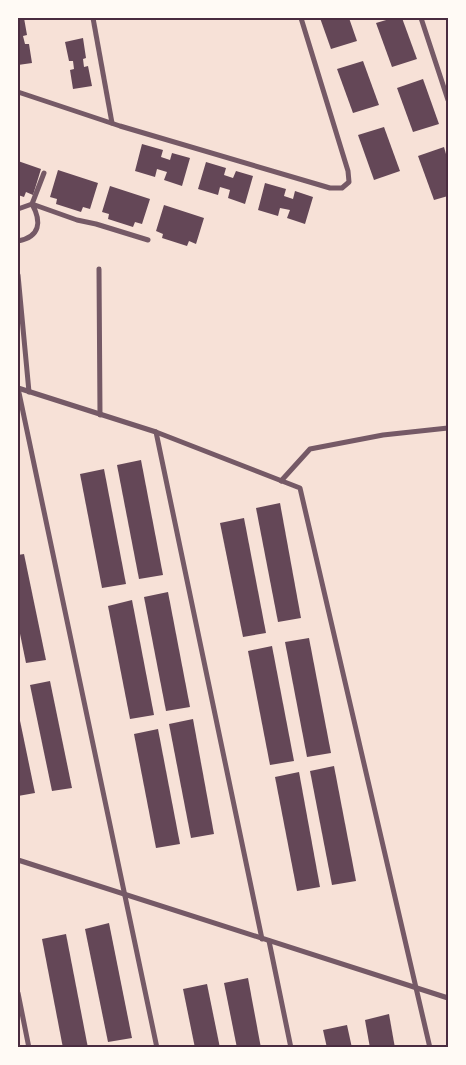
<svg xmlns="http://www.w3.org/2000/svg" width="466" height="1065" viewBox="0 0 466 1065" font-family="'Roboto Serif',serif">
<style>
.building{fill:#644757}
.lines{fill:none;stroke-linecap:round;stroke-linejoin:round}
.minor{stroke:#755966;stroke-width:5}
.neatline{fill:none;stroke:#4a2c40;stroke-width:2}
</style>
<rect width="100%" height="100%" fill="#f7e1d7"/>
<!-- building -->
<g class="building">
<path d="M18 18H24L27 35 23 36 25 44H29L32 63 18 65Z"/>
<path d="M320 18H349L357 41 331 49Z"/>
<path d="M393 18H402L417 59 392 67 376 23Z"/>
<path d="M83 38 86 58 83 59 84 67 88 66 92 86 73 89 70 70 74 69 73 61H69L65 42Z"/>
<path d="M363 61 379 105 353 113 337 69Z"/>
<path d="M423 79 439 124 413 132 397 88Z"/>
<path d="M384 127 400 171 374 180 358 135Z"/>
<path d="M142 144 163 150 161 157 170 160 172 153 190 158 182 186 164 180 167 172 157 169 155 177 135 171Z"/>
<path d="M444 147 448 161V196L434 200 418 156Z"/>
<path d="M18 161 41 169 33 195 26 192 24 197 18 195Z"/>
<path d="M206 162 226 168 224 175 233 178 236 171 253 176 245 204 228 198 230 190 220 187 218 195 198 189Z"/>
<path d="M58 170 98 183 90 209 83 207 81 212 56 204 57 199 50 197Z"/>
<path d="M265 183 286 189 284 196 293 199 295 191 313 197 305 224 287 218 290 210 280 208 278 216 258 210Z"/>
<path d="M110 186 150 199 142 224 135 222 133 227 108 219 109 214 102 212Z"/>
<path d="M164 205 204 218 196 244 189 241 187 246 162 238 163 234 156 231Z"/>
<path d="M141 460 163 575 139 579 117 465Z"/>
<path d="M104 469 126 584 102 588 80 474Z"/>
<path d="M280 503 301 618 278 622 256 508Z"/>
<path d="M244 518 266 633 243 637 220 523Z"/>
<path d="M24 554 46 660 26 663 18 624V555Z"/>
<path d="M168 592 190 707 166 711 144 597Z"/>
<path d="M132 600 154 715 130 719 108 606Z"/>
<path d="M309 638 331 753 307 757 285 642Z"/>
<path d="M272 646 294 761 270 765 248 651Z"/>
<path d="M50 681 72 788 52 791 30 685Z"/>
<path d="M18 711 35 793 18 796Z"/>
<path d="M193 719 214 834 191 838 169 724Z"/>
<path d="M158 729 180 844 156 848 134 734Z"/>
<path d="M334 766 356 881 332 885 310 771Z"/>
<path d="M299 772 320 887 297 891 275 777Z"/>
<path d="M109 923 132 1038 108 1042 85 929Z"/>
<path d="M66 934 88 1048H63L42 939Z"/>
<path d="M248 978 261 1048H237L224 983Z"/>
<path d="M207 984 220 1048H195L183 989Z"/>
<path d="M389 1014 395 1048H370L365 1020Z"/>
<path d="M347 1025 352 1048H327L323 1030Z"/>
</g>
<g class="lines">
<!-- minor -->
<g class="minor">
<path d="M93 18 112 123"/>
<path d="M421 18 448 100"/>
<path d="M18 92 120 126 330 188H342L349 182 348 171 301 18"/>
<path d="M18 209 32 204 44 173"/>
<path d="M18 241C40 237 42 222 32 204L77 220 96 224 148 240"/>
<path d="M99 269 100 415"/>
<path d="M18 275 29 392"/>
<path d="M18 388 156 432 300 488 430 1048"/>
<path d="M18 388 157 1048"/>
<path d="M156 432 262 939"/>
<path d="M281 481 310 449 383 435 448 428"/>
<path d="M18 860 448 998"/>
<path d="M269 941 291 1048"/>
<path d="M18 993 29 1048"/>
</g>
</g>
<!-- border -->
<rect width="466" height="1065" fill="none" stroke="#fffaf5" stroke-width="38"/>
<rect x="19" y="19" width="428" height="1027" class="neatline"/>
</svg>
